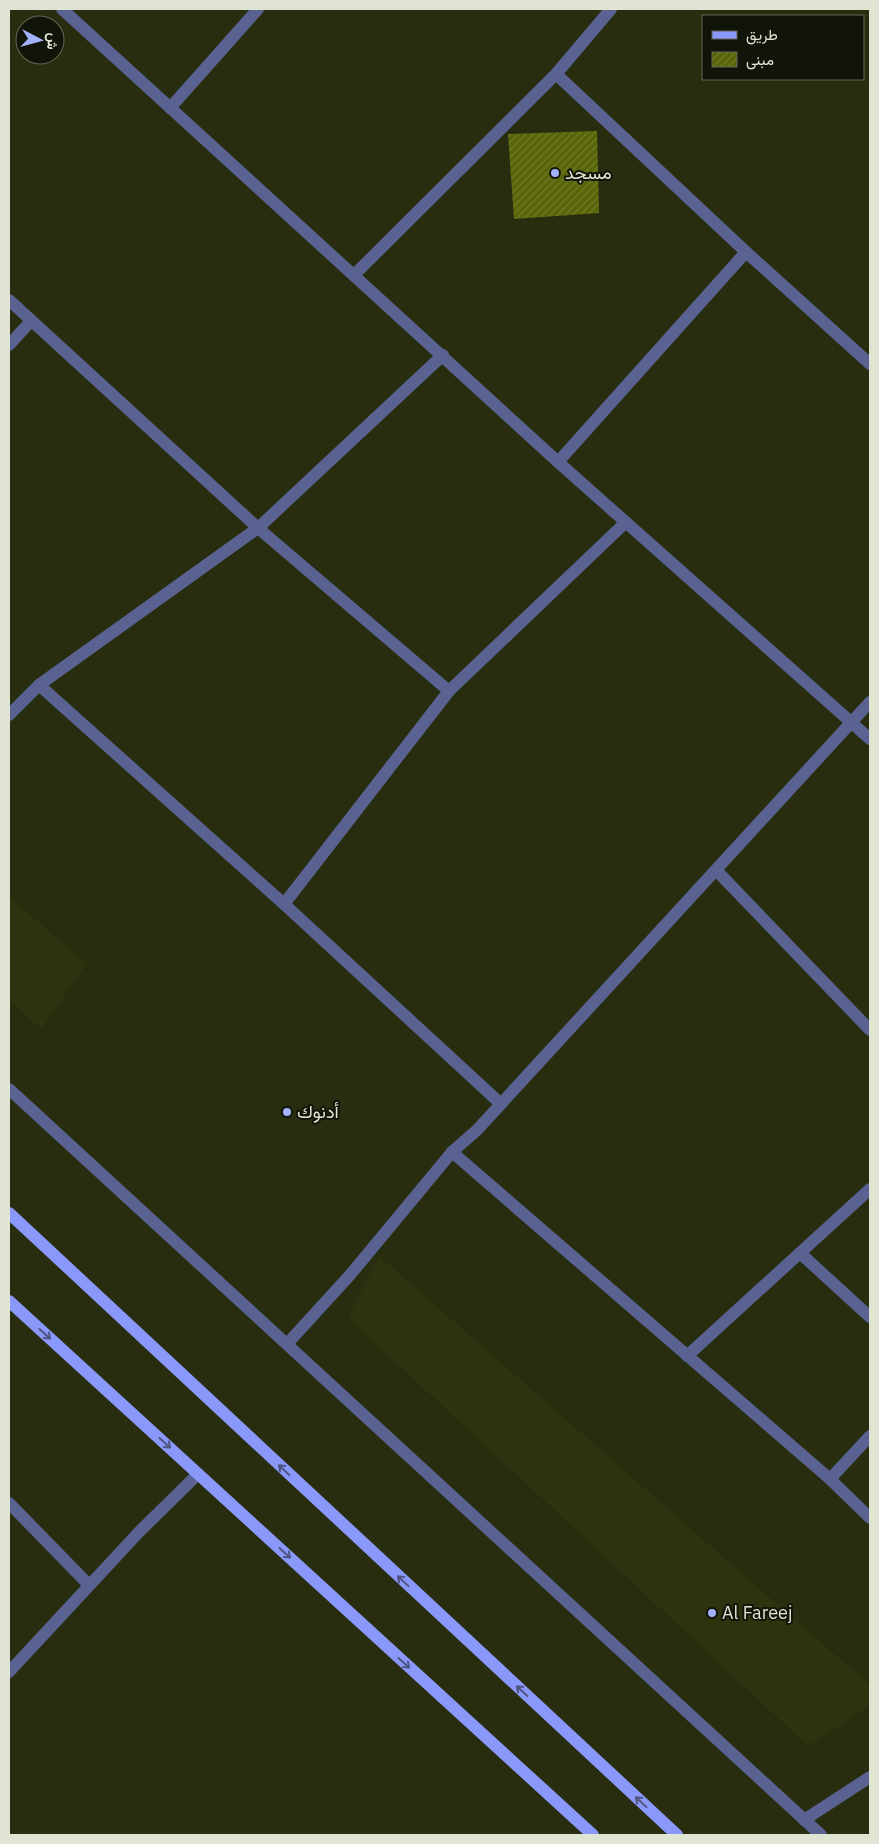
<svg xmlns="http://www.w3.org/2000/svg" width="879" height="1844" viewBox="0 0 879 1844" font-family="'IBM Plex Sans',Vazirmatn,sans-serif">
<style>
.built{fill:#2d330e}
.building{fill:url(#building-hatch)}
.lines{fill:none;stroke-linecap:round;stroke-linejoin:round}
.minor{stroke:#5a6291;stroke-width:12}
.major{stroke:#8a98fa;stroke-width:12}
.oneway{stroke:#4e5681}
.poi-dot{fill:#a4b2fc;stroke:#111408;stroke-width:2}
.labels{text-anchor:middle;stroke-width:4;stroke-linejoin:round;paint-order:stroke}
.poi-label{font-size:18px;fill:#e0e4d3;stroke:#111408;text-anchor:start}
</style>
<defs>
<pattern id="building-hatch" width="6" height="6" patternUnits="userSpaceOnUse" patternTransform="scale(1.25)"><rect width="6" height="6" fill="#596508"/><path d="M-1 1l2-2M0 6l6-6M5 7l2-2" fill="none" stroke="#717b2b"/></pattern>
</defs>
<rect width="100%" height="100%" fill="#282d10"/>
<!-- built -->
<g class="built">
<path d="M9 897 87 964 41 1029 9 999Z"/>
<path d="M379 1256 870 1685V1706L808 1746 348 1318Z"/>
</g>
<!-- building -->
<path class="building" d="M597 131 599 213 514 219 508 134Z"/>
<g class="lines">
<!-- minor -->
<g class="minor">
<path d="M62 9 558 462 870 739"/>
<path d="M556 74 746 252 870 364"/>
<path d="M170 108 258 9"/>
<path d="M354 275 556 74 611 9"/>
<path d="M9 300 258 528 449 691"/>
<path d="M9 345 31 321"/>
<path d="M558 462 746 252"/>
<path d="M39 685 284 904 501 1104"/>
<path d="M9 715 39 685 258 528 443 355"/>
<path d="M716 870 870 1030"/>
<path d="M284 904 449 691 626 522"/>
<path d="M9 1089 821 1835"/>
<path d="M452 1152 830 1479 870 1518"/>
<path d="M800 1253 870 1317"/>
<path d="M287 1344 350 1275 452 1152 477 1130 870 702"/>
<path d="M687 1356 870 1189"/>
<path d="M830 1479 870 1436"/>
<path d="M9 1503 89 1585"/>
<path d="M9 1672 139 1532 198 1474"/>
<path d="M804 1820 870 1777"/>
</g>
<!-- major -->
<g class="major">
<path d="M9 1213 677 1835"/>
<path d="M9 1301 593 1835"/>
</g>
</g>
<!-- one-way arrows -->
<defs><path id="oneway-shaft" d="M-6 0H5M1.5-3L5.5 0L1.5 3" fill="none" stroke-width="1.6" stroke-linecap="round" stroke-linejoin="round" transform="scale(1.25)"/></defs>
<g class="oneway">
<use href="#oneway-shaft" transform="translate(45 1334) rotate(42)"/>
<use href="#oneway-shaft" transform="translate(165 1443) rotate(42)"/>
<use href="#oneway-shaft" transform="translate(284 1470) rotate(-137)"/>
<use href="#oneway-shaft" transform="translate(285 1553) rotate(42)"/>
<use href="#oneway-shaft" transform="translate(403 1581) rotate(-137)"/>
<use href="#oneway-shaft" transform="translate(404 1663) rotate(42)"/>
<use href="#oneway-shaft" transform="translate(522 1691) rotate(-137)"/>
<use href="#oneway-shaft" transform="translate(641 1802) rotate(-137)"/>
</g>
<!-- markers -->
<g class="poi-dot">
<circle cx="555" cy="173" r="5"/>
<circle cx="287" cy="1112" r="5"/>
<circle cx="712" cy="1613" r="5"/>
</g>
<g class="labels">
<!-- poi labels -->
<g class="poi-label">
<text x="565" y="179">مسجد</text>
<text x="297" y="1118">أدنوك</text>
<text x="722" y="1619">Al Fareej</text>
</g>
</g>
<!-- border -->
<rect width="879" height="1844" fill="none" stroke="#e0e4d3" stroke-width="20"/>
<!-- legend -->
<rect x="702" y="15" width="162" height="65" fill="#111408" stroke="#646759"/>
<rect x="712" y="31" width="25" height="8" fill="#8a98fa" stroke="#646759"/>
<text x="746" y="40" font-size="15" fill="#e0e4d3">طريق</text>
<rect x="712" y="52" width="25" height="15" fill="url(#building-hatch)" stroke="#646759"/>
<text x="746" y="65" font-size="15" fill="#e0e4d3">مبنى</text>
<!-- north arrow -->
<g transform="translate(40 40) rotate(96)"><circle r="24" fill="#111408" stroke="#646759"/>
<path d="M0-4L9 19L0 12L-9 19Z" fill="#a4b2fc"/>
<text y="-8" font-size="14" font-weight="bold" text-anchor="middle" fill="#e0e4d3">ش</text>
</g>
</svg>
